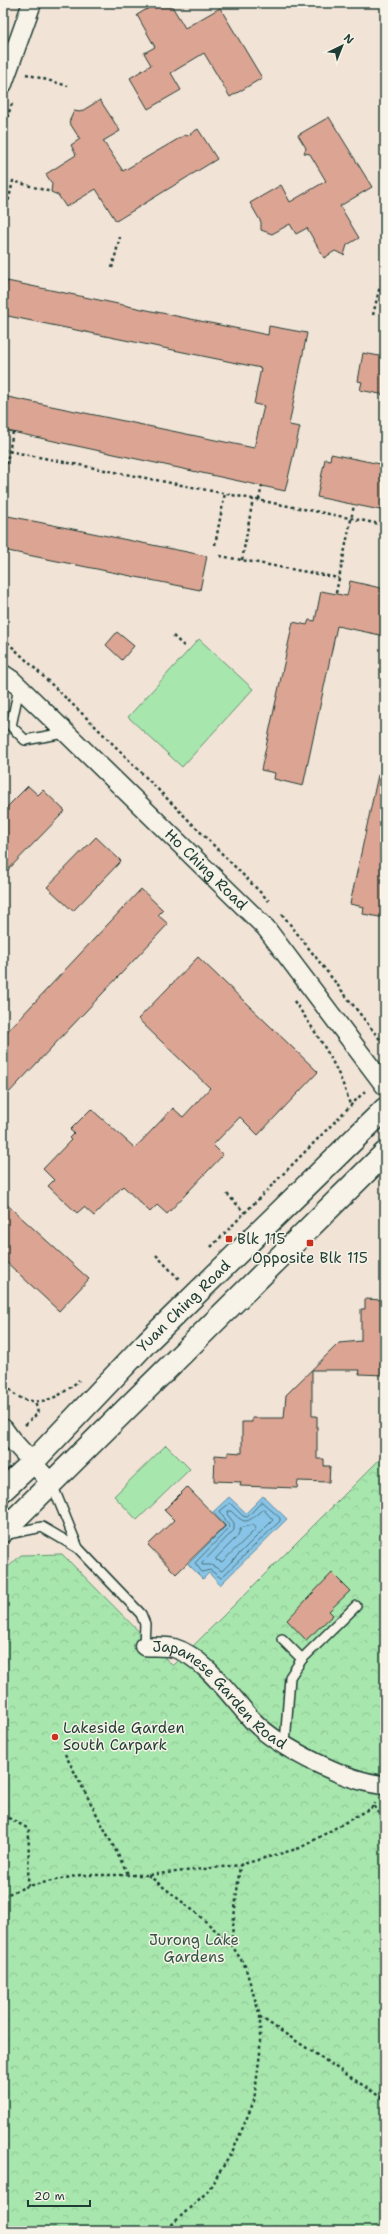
<svg xmlns="http://www.w3.org/2000/svg" width="388" height="2234" viewBox="0 0 388 2234" font-family="'Shantell Sans',sans-serif">
<style>
.green{fill:#a7e6ad;stroke:#639270}
.park{fill:url(#park-crowns);stroke:#639270}
.water{fill:#88c4e7;stroke:#5e8e9f}
.lines{fill:none;stroke-linecap:round;stroke-linejoin:round}
.shore{stroke:#49737c;stroke-width:1}
.building{fill:#dca593;stroke:#1f3d34}
.lane-casing{stroke:#1f3d34;stroke-width:12}
.street-casing{stroke:#1f3d34;stroke-width:21}
.secondary-casing{stroke:#1f3d34;stroke-width:25}
.path{stroke:#1f3d34;stroke-width:2.5;stroke-dasharray:3 3;stroke-linecap:butt}
.lane{stroke:#f7f3e8;stroke-width:9}
.street{stroke:#f7f3e8;stroke-width:18}
.secondary{stroke:#f7f3e8;stroke-width:22}
.poi-dot{fill:#c8321e;stroke:#f7f3e8;stroke-width:1.5}
.labels{text-anchor:middle;stroke-width:3;stroke-linejoin:round;paint-order:stroke}
.street-label{font-size:15px;fill:#1f3d34;stroke:#f7f3e8}
.poi-label{font-size:15px;fill:#1f3d34;stroke:#f7f3e8;text-anchor:start}
.park-label{font-size:15px;fill:#335646;stroke:#f7f3e8}
</style>
<defs>
<pattern id="park-crowns" width="20" height="18" patternUnits="userSpaceOnUse"><rect width="20" height="18" fill="#a7e6ad"/><path d="M2 6a3 3 0 1 1 6 0M12 15a3 3 0 1 1 6 0" fill="none" stroke="#8fc695"/></pattern>
</defs>
<rect width="100%" height="100%" fill="#f2e3d7"/>
<filter id="ink" filterUnits="userSpaceOnUse"><feTurbulence type="fractalNoise" baseFrequency=".025" numOctaves="2"/><feDisplacementMap in="SourceGraphic" scale="8" xChannelSelector="R" yChannelSelector="G"/><feConvolveMatrix kernelMatrix="1 2 1 2 8 2 1 2 1" color-interpolation-filters="sRGB"/></filter>
<g filter="url(#ink)">
<!-- green -->
<g class="green">
<path d="M199 639 253 689 182 767 128 717Z"/>
<path d="M166 1445 190 1469 137 1520 114 1496Z"/>
</g>
<!-- park -->
<path class="park" d="M385 1454V2231H3V1572L21 1555 62 1554 173 1666Z"/>
<!-- water -->
<path class="water" d="M263 1496 287 1519 220 1585 209 1573 203 1579 188 1564 226 1526 213 1512 229 1497 246 1513Z"/>
<g class="lines">
<!-- shore -->
<g class="shore">
<path d="M262 1502 280 1518V1521L221 1578 210 1570 202 1572 195 1563 230 1527 220 1511 230 1503 243 1516 247 1517Z"/>
<path d="M263 1509 273 1520 222 1571 211 1565H202V1563L234 1530V1523L227 1514 228 1511H231C247 1527 247 1522 263 1509Z"/>
<path d="M254 1525 256 1529 222 1562 216 1560V1558L237 1537 241 1528Z"/>
</g>
</g>
<!-- building -->
<g class="building">
<path d="M157 3H170L185 28 220 8 262 78 230 97 204 53 171 73 181 90 148 109 130 78 151 65 144 53 155 47 137 15Z"/>
<path d="M100 100 120 131 103 141 123 171 185 135 187 136 198 129 217 159 116 221 96 189 66 207 58 195 51 192 52 184 46 174 76 155 71 145 80 139 69 122 74 111 80 112Z"/>
<path d="M329 117 372 187 340 206 359 238 347 245 344 255 335 251 324 258 307 228 296 234 290 224 272 234 261 230V222L250 203 281 185 290 202 326 181 310 154 304 153 306 148 298 135Z"/>
<path d="M7 281 268 335 269 326 307 333 289 425 300 427 285 491 3 430V396L254 448 264 406 254 404 261 368 3 315V297Z"/>
<path d="M363 353 385 357V395L360 390 362 382 358 381Z"/>
<path d="M331 454 385 465V511L317 497 325 459 330 460Z"/>
<path d="M3 515 207 556 200 590 3 550Z"/>
<path d="M350 581 385 589V636L337 626 303 786 274 779 275 773 261 770 293 622 307 625 309 620 315 621 321 591 347 596Z"/>
<path d="M117 632 134 646 122 660 106 645Z"/>
<path d="M378 775H385V918L363 914 364 907 350 904Z"/>
<path d="M28 786 38 795 43 790 65 811 3 875V811Z"/>
<path d="M96 837 121 861 73 911 47 887Z"/>
<path d="M141 889 163 910 158 915 168 924 3 1099V1036Z"/>
<path d="M198 957 318 1072 258 1135 240 1117 213 1145 223 1155 167 1214 157 1205 150 1212 123 1186 94 1216 84 1207 77 1213 48 1186 54 1180 43 1169 71 1140 69 1138 74 1133 70 1130 91 1109 135 1148 173 1108 183 1117 210 1088 138 1019Z"/>
<path d="M3 1201 89 1279 59 1311 3 1259Z"/>
<path d="M365 1299 385 1300V1375L359 1374 360 1370H312V1416H317V1459H324V1466H330L329 1482 298 1481 297 1488 240 1486 241 1482 214 1481 215 1455 228 1456V1452L242 1453V1422H252V1418H284L286 1395 339 1343 361 1341V1309H365Z"/>
<path d="M187 1487 225 1526 176 1574 148 1545 174 1520 164 1510Z"/>
<path d="M332 1573 350 1591 329 1611 333 1615 306 1640 287 1620Z"/>
</g>
<g class="lines">
<defs>
<g id="lane">
<path d="M19 688 11 726 25 740 65 733"/>
<path d="M52 1484 78 1548"/>
<path d="M8 1534 42 1527 78 1548 141 1614 145 1624 144 1646"/>
<path d="M282 1639 302 1659 356 1606"/>
<path d="M285 1744 290 1677 302 1659"/>
</g>
<g id="street">
<path d="M3 84 32 3"/>
<path id="s1" d="M3 674 12 680 266 928 385 1086"/>
<path d="M3 1428 11 1439 52 1484"/>
<path id="s2" d="M144 1646C153 1647 165 1646 174 1648 205 1657 233 1700 254 1722 280 1748 349 1783 385 1785"/>
</g>
<g id="secondary">
<path id="s3" d="M3 1490 32 1463 147 1342 385 1109"/>
<path d="M3 1531 385 1153"/>
</g>
</defs>
<!-- lane casing -->
<use href="#lane" class="lane-casing"/>
<!-- street casing -->
<use href="#street" class="street-casing"/>
<!-- secondary casing -->
<use href="#secondary" class="secondary-casing"/>
<!-- path -->
<g class="path">
<path d="M26 74 68 86"/>
<path d="M3 129 13 101"/>
<path d="M3 224 13 181 51 192"/>
<path d="M112 268 120 237"/>
<path d="M373 315 380 286"/>
<path d="M3 450 385 525"/>
<path d="M3 482 13 432"/>
<path d="M259 500 262 485"/>
<path d="M215 545 225 493"/>
<path d="M220 556 339 578"/>
<path d="M242 560 253 499"/>
<path d="M336 593 354 505"/>
<path d="M173 636 184 646"/>
<path d="M3 638 92 723 269 901"/>
<path d="M282 914 385 1046"/>
<path d="M294 1001C317 1034 339 1066 350 1105"/>
<path d="M227 1194 245 1213"/>
<path d="M211 1247 365 1091"/>
<path d="M156 1255 179 1279"/>
<path d="M3 1379C7 1384 11 1393 17 1396 40 1409 62 1396 79 1380"/>
<path d="M25 1425 38 1413 35 1401"/>
<path d="M65 1754 128 1874"/>
<path d="M382 1765 385 1756"/>
<path d="M374 1806 385 1824"/>
<path d="M3 1815 29 1829 28 1886"/>
<path d="M148 1875 195 1912 231 1944 245 1966 260 2016V2053L254 2101 233 2151 207 2192 165 2231"/>
<path d="M3 1896 28 1886 80 1875H148L240 1865 300 1848 374 1806 375 1803"/>
<path d="M231 1944 240 1865"/>
<path d="M260 2017 385 2100"/>
</g>
<!-- lane -->
<use href="#lane" class="lane"/>
<!-- street -->
<use href="#street" class="street"/>
<!-- secondary -->
<use href="#secondary" class="secondary"/>
</g>
</g>
<!-- markers -->
<g class="poi-dot">
<rect x="225" y="1235" width="8" height="8" rx="2"/>
<rect x="306" y="1239" width="8" height="8" rx="2"/>
<circle cx="55" cy="1737" r="4"/>
</g>
<g class="labels">
<!-- street labels -->
<g class="street-label">
<text dy="5" stroke="none"><textPath href="#s1" startOffset="282">Ho Ching Road</textPath></text>
<text dy="5" stroke="none"><textPath href="#s3" startOffset="258">Yuan Ching Road</textPath></text>
<text dy="5" stroke="none"><textPath href="#s2" startOffset="94">Japanese Garden Road</textPath></text>
</g>
<!-- poi labels -->
<g class="poi-label">
<text x="237" y="1244">Blk 115</text>
<text x="310" y="1263" text-anchor="middle">Opposite Blk 115</text>
<text x="63" y="1733">Lakeside Garden<tspan x="63" dy="17">South Carpark</tspan></text>
</g>
<!-- park labels -->
<g class="park-label">
<text x="194" y="1945">Jurong Lake<tspan x="194" dy="17">Gardens</tspan></text>
</g>
</g>
<!-- margin -->
<rect width="388" height="2234" fill="none" stroke="#f7f3e8" stroke-width="16"/>
<rect x="8" y="8" width="372" height="2218" fill="none" stroke="#1f3d34" stroke-width="1.5" filter="url(#ink)"/>
<!-- north arrow -->
<g transform="translate(342 46) rotate(43)" stroke="#f7f3e8" stroke-width="3" paint-order="stroke">
<path d="M0-3L7 15L0 10L-7 15Z" fill="#1f3d34"/>
<text y="-6" font-size="11" font-weight="bold" text-anchor="middle" fill="#1f3d34">N</text>
</g>
<!-- scale -->
<path d="M28 2200v6h62v-6" fill="none" stroke="#1f3d34" stroke-width="2"/>
<text x="34" y="2200" font-size="12" fill="#1f3d34" stroke="#f7f3e8" stroke-width="3" paint-order="stroke">20 m</text>
</svg>
